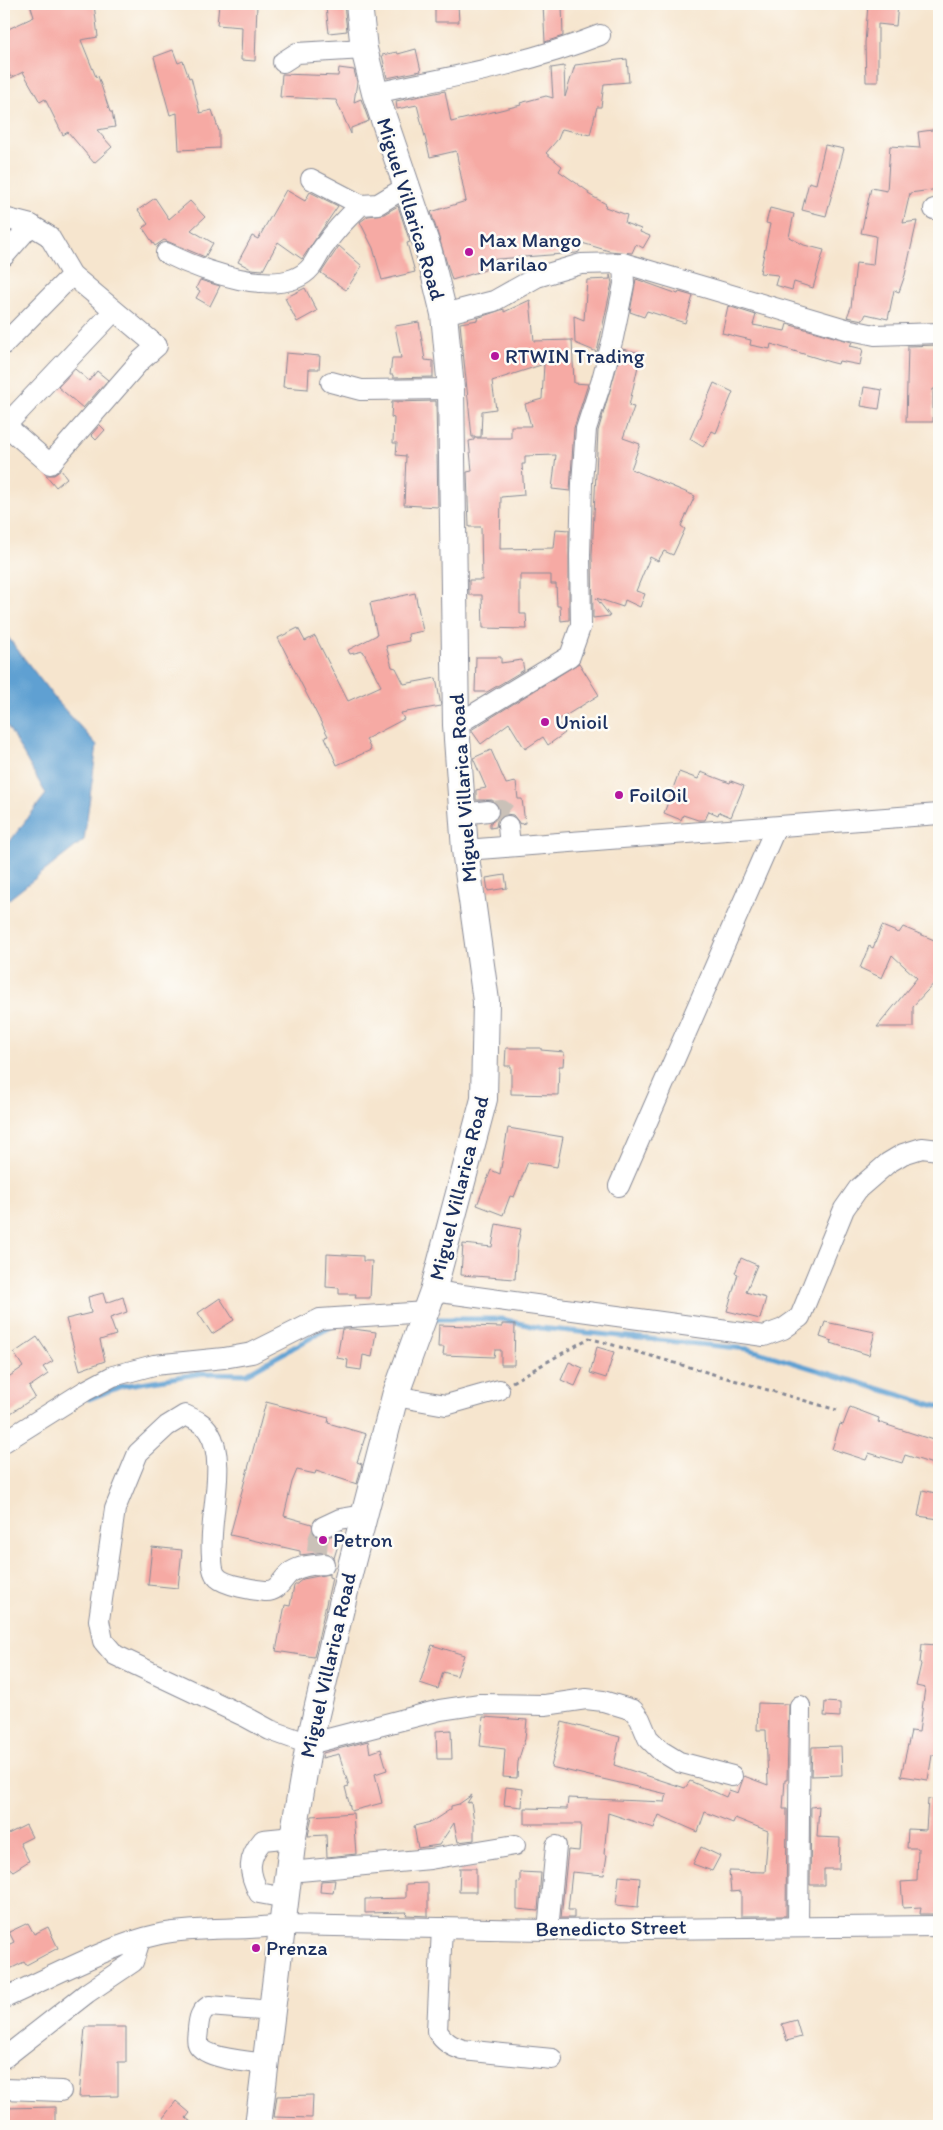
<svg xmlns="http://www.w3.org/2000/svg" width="943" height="2130" viewBox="0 0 943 2130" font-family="Itim,sans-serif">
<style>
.water{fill:#5fa0d2;stroke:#3d6898}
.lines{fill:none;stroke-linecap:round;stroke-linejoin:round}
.stream{stroke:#5fa0d2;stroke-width:5}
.building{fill:#f6aaa4}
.minor-tunnel{stroke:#cac1b8;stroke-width:20;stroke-dasharray:20 10;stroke-linecap:butt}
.minor-casing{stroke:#888a96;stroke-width:22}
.major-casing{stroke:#888a96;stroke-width:28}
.path{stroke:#888a96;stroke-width:3;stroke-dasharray:4 4;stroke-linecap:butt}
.minor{stroke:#fff;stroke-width:20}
.major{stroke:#fff;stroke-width:26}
.poi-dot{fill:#b5179e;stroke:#fdfcf7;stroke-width:2}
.labels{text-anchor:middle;stroke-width:5;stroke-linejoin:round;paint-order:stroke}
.street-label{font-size:21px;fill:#1b2f5e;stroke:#fdfcf7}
.poi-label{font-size:21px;fill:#1b2f5e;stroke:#fdfcf7;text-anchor:start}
</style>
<rect width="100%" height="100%" fill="#fdfcf7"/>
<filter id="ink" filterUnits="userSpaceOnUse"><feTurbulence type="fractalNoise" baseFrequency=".02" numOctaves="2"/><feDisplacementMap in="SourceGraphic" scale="10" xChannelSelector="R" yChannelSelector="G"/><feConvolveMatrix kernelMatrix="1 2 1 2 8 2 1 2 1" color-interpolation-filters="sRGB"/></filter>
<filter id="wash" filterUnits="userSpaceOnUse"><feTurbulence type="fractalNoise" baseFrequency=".0096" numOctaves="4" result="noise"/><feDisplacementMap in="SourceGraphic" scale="20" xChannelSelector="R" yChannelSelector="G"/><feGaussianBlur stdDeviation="1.12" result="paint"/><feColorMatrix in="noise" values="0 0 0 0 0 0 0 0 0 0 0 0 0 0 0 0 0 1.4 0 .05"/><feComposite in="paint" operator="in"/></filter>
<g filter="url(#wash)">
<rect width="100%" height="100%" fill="#f6e5ce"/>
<!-- water -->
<path class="water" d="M4 632 56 700 97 745 84 840 4 903V849L46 794 4 720Z"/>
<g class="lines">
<!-- stream -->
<g class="stream">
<path d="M434 1319H502L540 1328 748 1349 939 1407"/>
<path d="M89 1399 122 1386 203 1373 246 1374 332 1326"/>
</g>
</g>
<g id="blocks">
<!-- building -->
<g class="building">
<path d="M30 4H94L98 37 81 40 96 77 98 76 110 112H112L115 127 97 130 112 147 94 163 68 132 63 135 45 99 40 102 23 72 11 78 4 61V31L34 17Z"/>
<path d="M219 4H257L255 61 241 60 242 27 217 25Z"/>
<path d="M344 4 347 31 329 33 326 7Z"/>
<path d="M435 4H458L459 22H435Z"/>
<path d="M543 4H562L563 36 545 42Z"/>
<path d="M868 4H898L896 26 878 24V82H866L865 43Z"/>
<path d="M416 49 421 71 387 78 382 55 397 52 398 54Z"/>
<path d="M173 50 178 63 183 61 189 78 191 77 200 113 212 110 219 131V148L179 150 177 113 170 115 154 57Z"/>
<path d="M627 59 629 82 604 84 601 107H597L590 135 562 129 558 139 546 153 562 166 559 171 589 192 588 194 606 204 605 207 627 215 625 223 641 229 640 232 650 236 643 248 636 244 632 253 609 251 582 243 579 252 576 253 485 260V270L452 280 431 212 466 201 456 151 430 157 417 105 397 109 396 101 445 91 451 122 521 105 520 103 546 96 553 98 551 68 564 66 565 97 575 65Z"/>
<path d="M339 68 354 70 357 82 354 102 361 99 369 121 351 128V134L336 100 280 97 282 74 338 76Z"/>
<path d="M939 129V189L910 193 903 223 917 221 905 275 899 292 894 290 888 319 866 314 863 320 847 317 851 307 856 263 873 265 876 236 861 233 871 188 887 191 890 146 920 148 918 132Z"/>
<path d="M825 145 844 149 826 216 802 210 809 182 816 184Z"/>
<path d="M286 190 305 201 310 192 338 206 302 259 278 242 263 270 251 269 238 262 252 236 258 239Z"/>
<path d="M155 198 169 219 190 201 205 217 191 230 213 243 205 257 164 240 155 246 143 228 148 224 138 210Z"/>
<path d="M398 206 410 242 407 243 415 272 382 280 373 248 360 222 368 216 384 214Z"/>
<path d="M770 208 794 214 789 237 804 245 824 250 813 288 794 282 792 290 775 285 778 275 760 273 770 224 766 223Z"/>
<path d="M339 246 362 266 346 290 321 273Z"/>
<path d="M610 275 612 283 597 352 575 343 574 316 584 320 587 280 610 279Z"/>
<path d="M636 279 678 294 679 292 693 296 685 323 647 311 644 317 630 312Z"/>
<path d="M200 280 220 286 210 306 196 298 200 291 196 288Z"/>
<path d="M305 288 317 311 297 322 285 298Z"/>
<path d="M530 300 534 341 572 340 574 383 588 384 574 428 570 491 552 489 556 455 525 456V464H522L524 495 501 497 500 549 554 548 556 529 569 530V620L561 621 560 606H557L556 584H551V575H520V614H526L527 629 483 628 482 595H469V580H482L481 527H469L467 472 472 471 469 441 474 440V438H511V426H531L525 404 542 399 544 364 492 381 496 409 482 411 481 437H472L460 323 478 320 477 318 504 309V312Z"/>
<path d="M728 306 756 315 753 325 785 331 787 324 852 342 850 346 863 349 860 365 839 361 838 364 830 362 771 344 770 349 750 345 751 340 722 333Z"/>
<path d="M419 322 425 360 433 361V377L393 378V375H390L392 358H401L395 326Z"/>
<path d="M939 345 937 389H933V422H906L908 346Z"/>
<path d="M622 349 641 353 629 406 634 407 623 438 640 444 631 469 695 496 681 526 685 529 673 555 664 551 658 561 650 557 636 591 645 594 640 607 625 600 623 607 596 598 610 616 593 618 592 555 598 431Z"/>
<path d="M286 353 320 356 319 369H309L308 389 283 387Z"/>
<path d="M75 369 89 381 97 371 108 380 83 408 58 387Z"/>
<path d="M714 383 733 392 716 433 712 431 703 447 690 439Z"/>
<path d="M864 387 882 390 879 409 861 406Z"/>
<path d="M436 401 438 507 404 505 406 456 396 455 397 443H393L394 418 391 417 392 402Z"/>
<path d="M100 425 105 430 96 440 91 435Z"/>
<path d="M61 470 67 478 56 487 46 475H54Z"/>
<path d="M415 593 423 631 408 634 409 641 386 646 392 667 396 668 404 684 436 678 441 706 401 713 404 719 366 739 371 750 337 765 325 737 328 736 278 638 298 628 305 641 315 636 348 701 381 686 363 651 350 654 348 650 377 635 370 603Z"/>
<path d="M476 657H501V663L522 660 524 670 487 692H475Z"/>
<path d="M579 663 599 695 557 721 565 733 548 745 543 737 525 749 509 723 481 744 471 730Z"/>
<path d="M491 750 506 784 516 782 518 799H522L525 823 520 824 513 815 506 814 497 821 496 827 490 828V823L495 820 499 815 498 804 492 800H476V790L486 788 473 758Z"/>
<path d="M679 772 698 779 701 772 730 783 731 781 744 786 731 817 719 812 718 815 709 811 705 820H698L683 815 681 820 664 813Z"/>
<path d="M505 875 507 888 488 891 486 878Z"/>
<path d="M882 926 899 933 903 927 939 942V978L913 1006V1027H877L917 978 892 955 882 978 860 968 869 946 873 948Z"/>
<path d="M506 1048H541V1050L564 1052 563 1066H559L558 1095 511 1094V1066H505Z"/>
<path d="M508 1128 563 1137 557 1167 528 1162 514 1197 510 1196 503 1215 477 1205 491 1170 500 1174Z"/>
<path d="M496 1224 521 1229 517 1248 515 1279 461 1275 463 1244 492 1247Z"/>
<path d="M327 1254 363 1256V1261H372L370 1298H355L356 1294H339V1288L326 1287Z"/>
<path d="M741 1258 757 1265 746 1292 766 1298 760 1319 727 1311 738 1274 735 1273Z"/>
<path d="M103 1293 106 1303 123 1297 127 1312 110 1318 116 1335 100 1340 105 1361 80 1370 66 1319 91 1313 88 1297Z"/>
<path d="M220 1298 234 1320 212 1334 198 1313Z"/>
<path d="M825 1322 875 1332 869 1355 831 1343 832 1341 820 1337Z"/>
<path d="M502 1324H515L514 1365H501V1350H495L494 1357 443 1355 444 1347H438L439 1325 502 1327Z"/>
<path d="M342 1329H353L376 1332 372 1357 363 1355 361 1370 347 1368 348 1360 337 1358Z"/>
<path d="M37 1337 53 1361 43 1367 48 1374 29 1387 35 1397 11 1413 4 1403V1380L23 1367 14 1353Z"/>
<path d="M597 1347 614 1352 606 1378 590 1373Z"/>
<path d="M569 1362 583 1368 575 1386 561 1380Z"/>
<path d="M266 1402 329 1418 328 1423 366 1434 357 1462 362 1464 357 1484 316 1471 315 1474 297 1470 292 1482 284 1516 312 1524 313 1532 322 1539 342 1532 334 1558 329 1554 324 1552 300 1555V1551L230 1535Z"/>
<path d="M850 1407 879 1418 878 1422 939 1442V1466L905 1455 902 1463 869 1453 866 1460 832 1449 840 1424 843 1425Z"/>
<path d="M923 1490 939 1494V1519L918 1516Z"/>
<path d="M152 1547 182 1550 178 1588 148 1585Z"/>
<path d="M329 1574V1577L332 1578 314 1657 276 1651 285 1605 290 1606 294 1586 303 1579Z"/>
<path d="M922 1644 938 1645 936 1672 939 1673V1745L937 1756 932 1755 928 1780 901 1776 911 1731 919 1732 925 1688 916 1686 921 1664 920 1663Z"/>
<path d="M432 1645 464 1655 457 1676 443 1672 438 1689 420 1683Z"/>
<path d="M825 1702 840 1703V1717L824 1716Z"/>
<path d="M758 1703 789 1704 787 1780H785L783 1809H787L786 1916H741V1891L731 1892 729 1871 765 1872 768 1831 735 1818 733 1823 705 1812 698 1832 659 1815 654 1828 608 1813 604 1854 607 1855 604 1875 572 1872 568 1910H574V1918H561L568 1850 579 1851 581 1824H525V1808L567 1809 568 1798 665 1802 667 1794 551 1767 562 1722 620 1737 614 1765 685 1788 690 1781 726 1797 729 1790 738 1793 744 1776 768 1785 766 1730H757Z"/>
<path d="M483 1717 527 1720 525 1739 518 1762 517 1778 503 1777 505 1749 480 1746Z"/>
<path d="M451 1730 452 1759H437L436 1731Z"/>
<path d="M368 1741 370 1753 381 1749 387 1770 375 1774 382 1803 351 1811 345 1787 349 1786 339 1754 322 1758 323 1753Z"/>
<path d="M841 1746 842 1775 811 1776 812 1747Z"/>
<path d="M506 1787 523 1789 522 1807 504 1805Z"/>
<path d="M472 1795 467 1803 471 1802 474 1821V1840L458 1842 454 1823 439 1845 418 1848 414 1826 431 1822 451 1809V1806L459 1804Z"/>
<path d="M928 1799 939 1800V1914H920L921 1907 903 1908 901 1882 917 1881 918 1848H907L908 1829 926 1830Z"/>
<path d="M819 1806 817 1837 840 1838 839 1869H824V1885H810L811 1807Z"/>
<path d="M353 1813 356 1854 327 1857 326 1835 308 1836 312 1816Z"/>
<path d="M26 1825 32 1837 20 1843 29 1861 13 1871 4 1863V1836Z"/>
<path d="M701 1847 720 1856 712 1871 693 1864Z"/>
<path d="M460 1868H476V1892H459Z"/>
<path d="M520 1872 541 1873 538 1911 517 1909V1882L520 1883Z"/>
<path d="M619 1876 640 1878 638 1907 616 1905Z"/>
<path d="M335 1880 333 1893 320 1892 321 1881Z"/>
<path d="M428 1883V1916L406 1915 407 1912 365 1913V1899L406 1898V1884Z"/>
<path d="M28 1923 34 1934 48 1927 58 1948 26 1965 24 1962 4 1972V1947L14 1942 9 1932Z"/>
<path d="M796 2020 801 2037 787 2041 782 2024Z"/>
<path d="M85 2027H126V2062H118V2096L79 2097Z"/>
<path d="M313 2095 312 2118 274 2117 277 2096Z"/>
<path d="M176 2101 190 2113 186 2118 196 2126H173L163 2118Z"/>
<path d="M55 2107V2126H4V2108Z"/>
</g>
</g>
</g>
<g filter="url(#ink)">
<use href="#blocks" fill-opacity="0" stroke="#888a96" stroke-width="1"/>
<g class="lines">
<!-- minor-tunnel -->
<g class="minor-tunnel">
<path d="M488 811 502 810 507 814 508 826"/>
<path d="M317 1552 318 1540 323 1527"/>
</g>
<defs>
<g id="minor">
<path d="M283 62 297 53 364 49"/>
<path d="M375 93C451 77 527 64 600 35"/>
<path d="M311 179 361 205"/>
<path d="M934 209 939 208"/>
<path d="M4 218 31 225 49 236 72 275 157 346 140 361 50 464 4 424"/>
<path d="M166 253C198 269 282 302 311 267 316 261 319 252 325 245 335 230 348 217 361 205L378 204 406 187"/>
<path d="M4 256 31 225"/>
<path d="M444 314 494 301 537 277 581 264 623 263 846 329 875 335 939 333"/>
<path d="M4 344 72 275"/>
<path d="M331 382 361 390 451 389"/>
<path d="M6 425 114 311"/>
<path d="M456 725 570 656 581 625 580 555 582 483 586 429 601 383 613 338 624 284 623 263"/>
<path d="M462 814 488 811"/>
<path d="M508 826 510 846"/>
<path d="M465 850 939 814"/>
<path d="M619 1186 776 827"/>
<path d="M433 1291 764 1336 783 1329 800 1317 844 1209 858 1189 888 1163 903 1154 922 1148 939 1150"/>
<path d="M395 1396 446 1405 499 1390"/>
<path d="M4 1442 85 1391 113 1376 154 1365 224 1358 252 1353 320 1319 426 1312"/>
<path d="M323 1527 340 1519 364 1515"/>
<path d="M324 1564C313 1565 302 1565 291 1572 282 1578 279 1592 265 1591 254 1590 225 1585 218 1578 212 1573 212 1563 212 1556 208 1520 228 1462 209 1432 204 1423 194 1419 185 1415L167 1426 138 1453 115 1509 99 1620 103 1641 115 1655 246 1717 270 1730 309 1744 440 1710 480 1704 545 1705 586 1699 603 1701 633 1710 640 1719 648 1738 661 1751 679 1762 732 1776"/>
<path d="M289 1872 430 1859 515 1845"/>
<path d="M286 1898 259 1893C248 1872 247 1858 263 1840L293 1837"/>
<path d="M798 1927 800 1706"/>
<path d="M442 1928 437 2031C444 2042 451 2046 463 2050L552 2059"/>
<path d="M548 1930 556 1846"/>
<path d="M4 1998C52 1977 109 1945 160 1934 200 1926 242 1931 283 1925L548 1930 939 1926"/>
<path d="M4 2058 87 1993 133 1962 140 1940"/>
<path d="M267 2064C251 2062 205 2059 198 2044 196 2040 198 2034 198 2029 199 2018 200 2012 209 2006L273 2011"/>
<path d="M4 2089 61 2091"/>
</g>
<path id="major" d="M258 2126 293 1837 309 1744 350 1570 395 1396 433 1291 484 1099 486 1001 465 850 456 725 451 389 444 314 429 252 375 93 364 49 359 4"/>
</defs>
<!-- minor casing -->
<use href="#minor" class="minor-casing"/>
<!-- major casing -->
<use href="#major" class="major-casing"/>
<!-- path -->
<path class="path" d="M512 1382 589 1338 837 1410"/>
<!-- minor -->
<use href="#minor" class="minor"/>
<!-- major -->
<use href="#major" class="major"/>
</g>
</g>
<!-- markers -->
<g class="poi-dot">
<circle cx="469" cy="252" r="5"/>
<circle cx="495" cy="356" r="5"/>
<circle cx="545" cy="722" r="5"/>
<circle cx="619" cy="795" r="5"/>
<circle cx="323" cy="1540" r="5"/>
<circle cx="256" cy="1948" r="5"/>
</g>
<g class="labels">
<!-- street labels -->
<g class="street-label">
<text transform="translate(411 209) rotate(73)" y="7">Miguel Villarica Road</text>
<text transform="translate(463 788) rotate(-94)" y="7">Miguel Villarica Road</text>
<text transform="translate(459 1188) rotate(-76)" y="7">Miguel Villarica Road</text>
<text transform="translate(328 1665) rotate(-77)" y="7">Miguel Villarica Road</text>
<text transform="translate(611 1928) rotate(-1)" y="7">Benedicto Street</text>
</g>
<!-- poi labels -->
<g class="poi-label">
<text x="479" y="247">Max Mango<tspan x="479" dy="24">Marilao</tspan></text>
<text x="505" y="363">RTWIN Trading</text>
<text x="555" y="729">Unioil</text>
<text x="629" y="802">FoilOil</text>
<text x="333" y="1547">Petron</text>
<text x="266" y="1955">Prenza</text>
</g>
</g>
<!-- margin -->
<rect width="943" height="2130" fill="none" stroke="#fdfcf7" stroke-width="20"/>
</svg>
